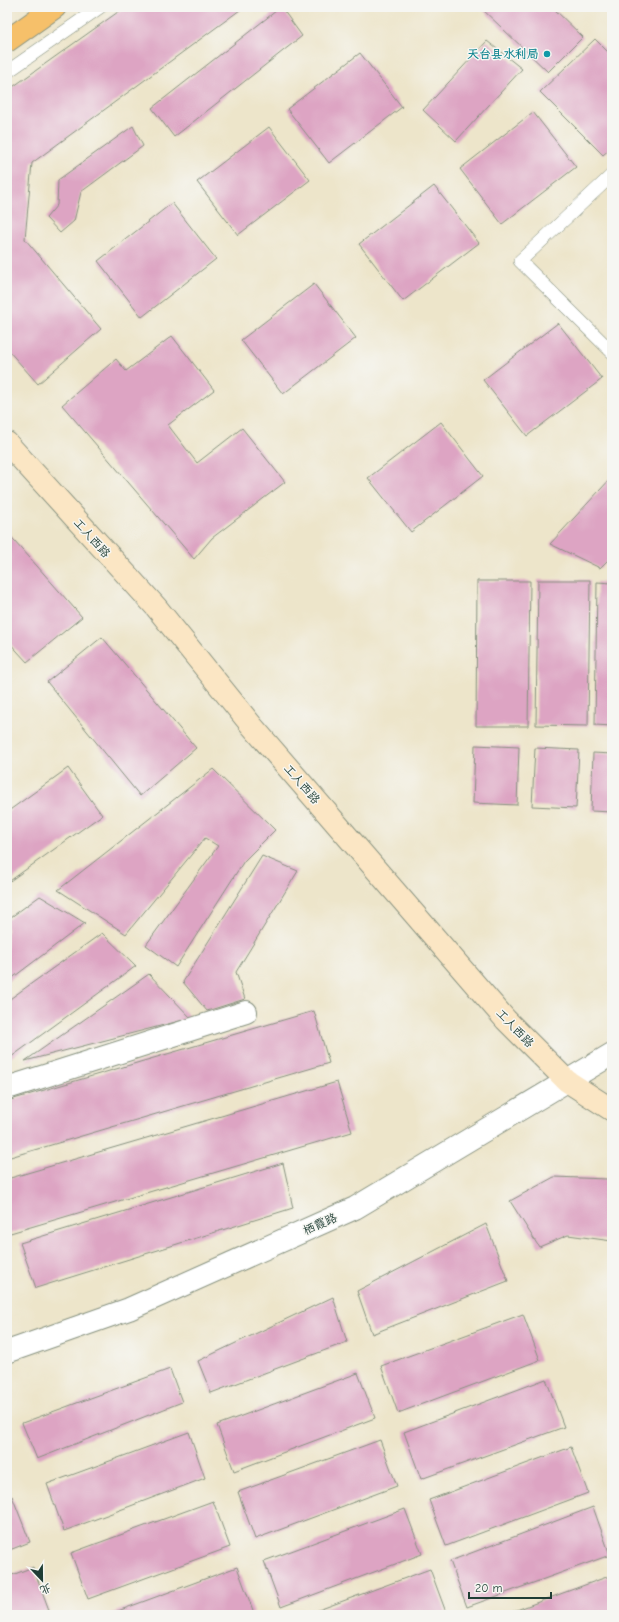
<svg xmlns="http://www.w3.org/2000/svg" width="619" height="1622" viewBox="0 0 619 1622" font-family="'Comic Neue','LXGW WenKai TC',sans-serif">
<style>
.building{fill:#dda4c3}
.lines{fill:none;stroke-linecap:round;stroke-linejoin:round}
.service-casing{stroke:#86917f;stroke-width:14}
.minor-casing{stroke:#86917f;stroke-width:24}
.tertiary-casing{stroke:#86917f;stroke-width:24}
.secondary-casing{stroke:#86917f;stroke-width:24}
.primary-casing{stroke:#86917f;stroke-width:24}
.service{stroke:#fff;stroke-width:13}
.minor{stroke:#fff;stroke-width:22}
.tertiary{stroke:#fff;stroke-width:22}
.secondary{stroke:#fbe6c4;stroke-width:22}
.primary{stroke:#f6c06b;stroke-width:22}
.culture-dot{fill:#0f9aa8;stroke:#f6f6f2;stroke-width:1.5}
.labels{text-anchor:middle;stroke-width:3;stroke-linejoin:round;paint-order:stroke}
.culture-label{font-size:12px;font-weight:bold;fill:#0d838f;stroke:#f6f6f2;text-anchor:end}
.street-label{font-size:12px;fill:#1f3d34;stroke:#f6f6f2}
</style>
<rect width="100%" height="100%" fill="#f6f6f2"/>
<filter id="ink" filterUnits="userSpaceOnUse"><feTurbulence type="fractalNoise" baseFrequency=".025" numOctaves="2"/><feDisplacementMap in="SourceGraphic" scale="8" xChannelSelector="R" yChannelSelector="G"/><feConvolveMatrix kernelMatrix="1 2 1 2 8 2 1 2 1" color-interpolation-filters="sRGB"/></filter>
<filter id="wash" filterUnits="userSpaceOnUse"><feTurbulence type="fractalNoise" baseFrequency=".012" numOctaves="4" result="noise"/><feDisplacementMap in="SourceGraphic" scale="16" xChannelSelector="R" yChannelSelector="G"/><feGaussianBlur stdDeviation="0.9" result="paint"/><feColorMatrix in="noise" values="0 0 0 0 0 0 0 0 0 0 0 0 0 0 0 0 0 1.4 0 .05"/><feComposite in="paint" operator="in"/></filter>
<g filter="url(#wash)">
<rect width="100%" height="100%" fill="#ede5ca"/>
<g id="blocks">
<!-- building -->
<g class="building">
<path d="M125 7H244L32 163 25 239 101 329 38 384 7 349V91Z"/>
<path d="M281 7 302 36 174 137 152 108Z"/>
<path d="M480 7H552L583 37 548 72Z"/>
<path d="M595 39 612 56V147L603 155 540 92Z"/>
<path d="M487 41 522 69 456 141 423 110Z"/>
<path d="M360 53 402 107 329 163 287 109Z"/>
<path d="M533 112 576 167 502 224 460 169Z"/>
<path d="M133 126 143 146 81 192 74 221 60 233 46 218 57 205 58 180Z"/>
<path d="M269 127 310 180 238 235 197 182Z"/>
<path d="M434 186 479 243 403 301 359 244Z"/>
<path d="M172 203 216 259 142 317 98 261Z"/>
<path d="M314 284 356 338 283 394 241 340Z"/>
<path d="M558 323 602 379 527 436 483 380Z"/>
<path d="M172 336 214 390 168 425 197 463 242 428 285 482 212 538 194 559 62 405 116 359 126 371Z"/>
<path d="M441 422 483 476 411 532 368 478Z"/>
<path d="M612 477V556L600 568 550 544Z"/>
<path d="M7 532 82 617 27 662 7 640Z"/>
<path d="M538 580H590L588 726 536 725Z"/>
<path d="M477 581H530L528 726H476Z"/>
<path d="M597 582 612 583V726L595 725Z"/>
<path d="M102 637 196 748 140 796 47 682Z"/>
<path d="M475 745 519 747 517 805 473 803Z"/>
<path d="M535 748 579 750 576 808 532 806Z"/>
<path d="M593 753 612 754V812L591 811Z"/>
<path d="M68 768 102 815 7 883V812Z"/>
<path d="M213 769 275 830 244 861 176 967 146 945 218 846 205 838 126 934 58 890Z"/>
<path d="M262 856 298 871 236 972 245 999 207 1011 183 982Z"/>
<path d="M40 896 85 923 7 982V920Z"/>
<path d="M102 933 136 966 7 1060V1001Z"/>
<path d="M149 974 191 1018 25 1061Z"/>
<path d="M314 1011 329 1063 7 1158V1101Z"/>
<path d="M337 1082 352 1132 7 1234V1179Z"/>
<path d="M283 1163 293 1208 36 1288 20 1243Z"/>
<path d="M554 1177 607 1179 612 1181V1241L568 1235 539 1247 510 1201Z"/>
<path d="M486 1224 508 1281 372 1334 357 1291Z"/>
<path d="M333 1297 347 1342 211 1393 198 1361Z"/>
<path d="M523 1314 540 1360 398 1413 381 1366Z"/>
<path d="M170 1369 182 1402 37 1459 22 1423Z"/>
<path d="M358 1373 375 1418 234 1471 217 1425Z"/>
<path d="M546 1379 564 1427 421 1479 404 1432Z"/>
<path d="M189 1432 205 1478 64 1531 47 1484Z"/>
<path d="M380 1440 397 1486 255 1539 238 1492Z"/>
<path d="M571 1447 588 1493 446 1546 429 1500Z"/>
<path d="M12 1496 30 1542 7 1551V1498Z"/>
<path d="M213 1501 230 1547 88 1599 71 1553Z"/>
<path d="M593 1507 610 1555 467 1607 450 1561Z"/>
<path d="M405 1509 422 1554 281 1607 264 1561Z"/>
<path d="M33 1567 49 1610 34 1615H7V1577Z"/>
<path d="M237 1567 254 1613 250 1615H107Z"/>
<path d="M430 1569 447 1615H305Z"/>
<path d="M612 1575V1615H503Z"/>
</g>
</g>
</g>
<g filter="url(#ink)">
<use href="#blocks" fill-opacity="0" stroke="#86917f" stroke-width="1"/>
<g class="lines">
<defs>
<g id="service">
<path d="M7 72 100 7"/>
<path d="M612 175 520 261 612 352"/>
</g>
<path id="minor" d="M7 1088 246 1012"/>
<path id="tertiary" d="M7 1352 129 1309 355 1208 612 1054"/>
<path id="secondary" d="M7 443 156 607 252 726 506 1020 567 1081 612 1110"/>
<path id="primary" d="M7 41 55 7"/>
</defs>
<!-- service casing -->
<use href="#service" class="service-casing"/>
<!-- minor casing -->
<use href="#minor" class="minor-casing"/>
<!-- tertiary casing -->
<use href="#tertiary" class="tertiary-casing"/>
<!-- secondary casing -->
<use href="#secondary" class="secondary-casing"/>
<!-- primary casing -->
<use href="#primary" class="primary-casing"/>
<!-- service -->
<use href="#service" class="service"/>
<!-- minor -->
<use href="#minor" class="minor"/>
<!-- tertiary -->
<use href="#tertiary" class="tertiary"/>
<!-- secondary -->
<use href="#secondary" class="secondary"/>
<!-- primary -->
<use href="#primary" class="primary"/>
</g>
</g>
<!-- markers -->
<circle class="culture-dot" cx="547" cy="54" r="4"/>
<g class="labels">
<!-- culture labels -->
<g class="culture-label">
<text x="539" y="58">天台县水利局</text>
</g>
<!-- street labels -->
<g class="street-label">
<text transform="translate(92 538) rotate(48)" y="4">工人西路</text>
<text transform="translate(302 784) rotate(49)" y="4">工人西路</text>
<text transform="translate(515 1028) rotate(46)" y="4">工人西路</text>
<text transform="translate(320 1224) rotate(-24)" y="4">栖霞路</text>
</g>
</g>
<!-- margin -->
<rect width="619" height="1622" fill="none" stroke="#f6f6f2" stroke-width="24"/>
<!-- north arrow -->
<g transform="translate(42 1580) rotate(158)" stroke="#f6f6f2" stroke-width="3" paint-order="stroke">
<path d="M0-3L7 15L0 10L-7 15Z" fill="#1f3d34"/>
<text y="-6" font-size="11" font-weight="bold" text-anchor="middle" fill="#1f3d34">北</text>
</g>
<!-- scale -->
<path d="M469 1592v6h82v-6" fill="none" stroke="#1f3d34" stroke-width="2"/>
<text x="475" y="1592" font-size="12" fill="#1f3d34" stroke="#f6f6f2" stroke-width="3" paint-order="stroke">20 m</text>
</svg>
